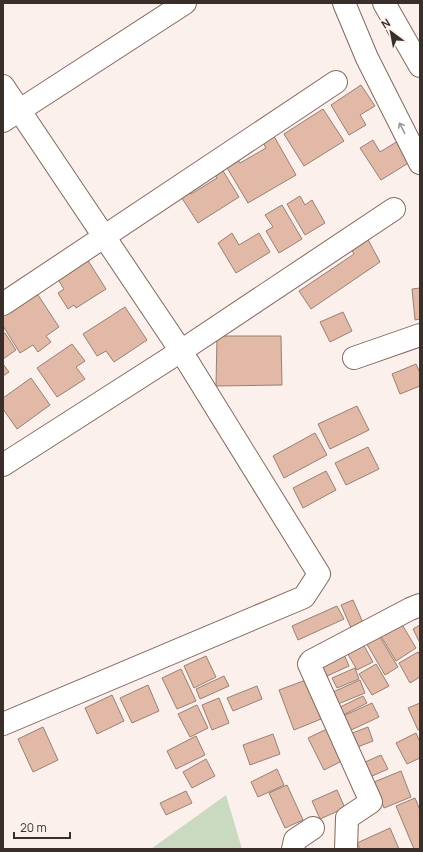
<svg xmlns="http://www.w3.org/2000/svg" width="423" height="852" viewBox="0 0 423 852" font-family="Manrope,sans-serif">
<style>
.green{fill:#cadac1}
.building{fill:#e1b9a6;stroke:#998074}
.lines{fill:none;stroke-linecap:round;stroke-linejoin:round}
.minor-casing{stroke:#81685d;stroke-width:24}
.tertiary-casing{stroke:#81685d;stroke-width:24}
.motorway-casing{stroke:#81685d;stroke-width:24}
.minor{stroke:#fff;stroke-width:22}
.tertiary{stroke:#fff;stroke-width:22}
.motorway{stroke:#fff;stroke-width:22}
.oneway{stroke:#9c9694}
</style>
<rect width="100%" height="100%" fill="#fbf0eb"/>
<!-- green -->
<path class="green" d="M226 795 242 849H151Z"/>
<!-- building -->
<g class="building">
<path d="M361 85 375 106 360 115 366 125 349 135 331 105Z"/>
<path d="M323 109 344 141 304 166 284 134Z"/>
<path d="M271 131 296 175 248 203 223 161 234 154 240 163 266 148 260 138Z"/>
<path d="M373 140 380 152 398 141 410 162 381 180 360 148Z"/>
<path d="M220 166 239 197 198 223 178 192 186 187 191 194 217 178 212 171Z"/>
<path d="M300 196 305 205 312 200 325 223 305 235 287 204Z"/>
<path d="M282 205 302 239 279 253 266 231 273 227 265 215Z"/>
<path d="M232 233 239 245 259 233 270 252 236 273 218 243Z"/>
<path d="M366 236 380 262 311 309 299 291 354 254 349 245Z"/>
<path d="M87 259 106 289 76 308 74 305 68 309 58 293 64 289 57 278Z"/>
<path d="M420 288V319L415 320 412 289Z"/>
<path d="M36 292 59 327 46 336 51 342 38 352 33 345 20 353 3 326V314Z"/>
<path d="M125 307 147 340 114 362 106 351 97 356 83 334Z"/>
<path d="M343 312 352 331 330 342 320 322Z"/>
<path d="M5 333 16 350 3 359V334Z"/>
<path d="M217 336H281L282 385 216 386Z"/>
<path d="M72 344 85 361 76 367 85 379 57 397 37 368Z"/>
<path d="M3 364 9 372 3 376Z"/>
<path d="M416 364 420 373V386L400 394 392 374Z"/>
<path d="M31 378 50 405 17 429 3 409V398Z"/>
<path d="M357 406 369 430 330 449 318 424Z"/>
<path d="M315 433 327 455 284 478 273 456Z"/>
<path d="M368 447 379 469 346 485 335 463Z"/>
<path d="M326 471 336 490 303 508 293 488Z"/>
<path d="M353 600 364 625 352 630 341 605Z"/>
<path d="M337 606 344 619 298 640 292 626Z"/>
<path d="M400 621 416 648 396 661 379 633Z"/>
<path d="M420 625V643L413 629Z"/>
<path d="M378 634 398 667 385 675 365 641Z"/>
<path d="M362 642 373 662 357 670 346 651Z"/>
<path d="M342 650 349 666 325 677 318 662Z"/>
<path d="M418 652 420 655V677L410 683 399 663Z"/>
<path d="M206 656 216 677 194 688 184 666Z"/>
<path d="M376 664 389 686 372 695 359 674Z"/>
<path d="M355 668 359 679 337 688 332 678Z"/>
<path d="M181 669 196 701 177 709 162 678Z"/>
<path d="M224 676 229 686 200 699 196 689Z"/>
<path d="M306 680 321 719 294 730 279 690Z"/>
<path d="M360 680 365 693 338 704 333 692Z"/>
<path d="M148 685 159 711 132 723 120 698Z"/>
<path d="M257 686 262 699 233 711 227 698Z"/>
<path d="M112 695 124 721 97 734 85 708Z"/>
<path d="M363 696 367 703 341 716 338 708Z"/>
<path d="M219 698 229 723 212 730 202 705Z"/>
<path d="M372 703 379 717 349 731 343 716Z"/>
<path d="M420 703V729L418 730 408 708Z"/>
<path d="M197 705 208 728 190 737 178 714Z"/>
<path d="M43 727 58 760 33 772 18 739Z"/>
<path d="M331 727 346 759 324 770 308 738Z"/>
<path d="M368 727 373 741 355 748 350 734Z"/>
<path d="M416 733 420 742V758L407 764 396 743Z"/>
<path d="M273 734 280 754 250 765 243 745Z"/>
<path d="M196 736 205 755 176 769 167 751Z"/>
<path d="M381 755 388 769 370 777 363 763Z"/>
<path d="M206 759 215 776 192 788 183 772Z"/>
<path d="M277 769 284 785 258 797 251 782Z"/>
<path d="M401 771 411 797 384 808 374 782Z"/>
<path d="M287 785 303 820 285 828 269 793Z"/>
<path d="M337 790 345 808 320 819 312 801Z"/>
<path d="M186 791 192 803 166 815 160 803Z"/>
<path d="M415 798 420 810V849H414L396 806Z"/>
<path d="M390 828 399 849H360L357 843Z"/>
</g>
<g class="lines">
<defs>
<g id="minor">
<path d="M3 86 181 351 319 574 304 597 3 724"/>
<path d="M3 121 185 3"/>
<path d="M3 304 336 82"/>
<path d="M354 358 420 335"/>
<path d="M3 465 181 351 394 209"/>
<path d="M293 849 295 840 313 828"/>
<path d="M346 849 347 818 371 802 309 664 311 661 410 609 420 605"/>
</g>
<path id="tertiary" d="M344 3 367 58 420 163"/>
<path id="motorway" d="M384 3 420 66"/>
</defs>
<!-- minor casing -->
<use href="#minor" class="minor-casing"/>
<!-- tertiary casing -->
<use href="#tertiary" class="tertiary-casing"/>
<!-- motorway casing -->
<use href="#motorway" class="motorway-casing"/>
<!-- minor -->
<use href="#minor" class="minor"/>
<!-- tertiary -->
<use href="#tertiary" class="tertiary"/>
<!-- motorway -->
<use href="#motorway" class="motorway"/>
</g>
<!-- one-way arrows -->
<defs><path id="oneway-shaft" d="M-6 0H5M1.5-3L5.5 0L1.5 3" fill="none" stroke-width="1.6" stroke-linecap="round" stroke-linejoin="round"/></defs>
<use class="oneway" href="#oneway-shaft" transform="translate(402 128) rotate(-117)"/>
<!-- border -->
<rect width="423" height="852" fill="none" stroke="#392e29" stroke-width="8"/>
<!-- north arrow -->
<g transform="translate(391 32) rotate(328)" stroke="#fbf0eb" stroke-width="3" paint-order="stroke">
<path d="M0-3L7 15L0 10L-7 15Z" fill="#392e29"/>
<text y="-6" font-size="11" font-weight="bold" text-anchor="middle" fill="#392e29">N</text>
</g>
<!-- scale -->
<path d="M14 832v6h56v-6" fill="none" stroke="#392e29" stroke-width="2"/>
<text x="20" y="832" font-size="12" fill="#392e29" stroke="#fbf0eb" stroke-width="3" paint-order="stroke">20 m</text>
</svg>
